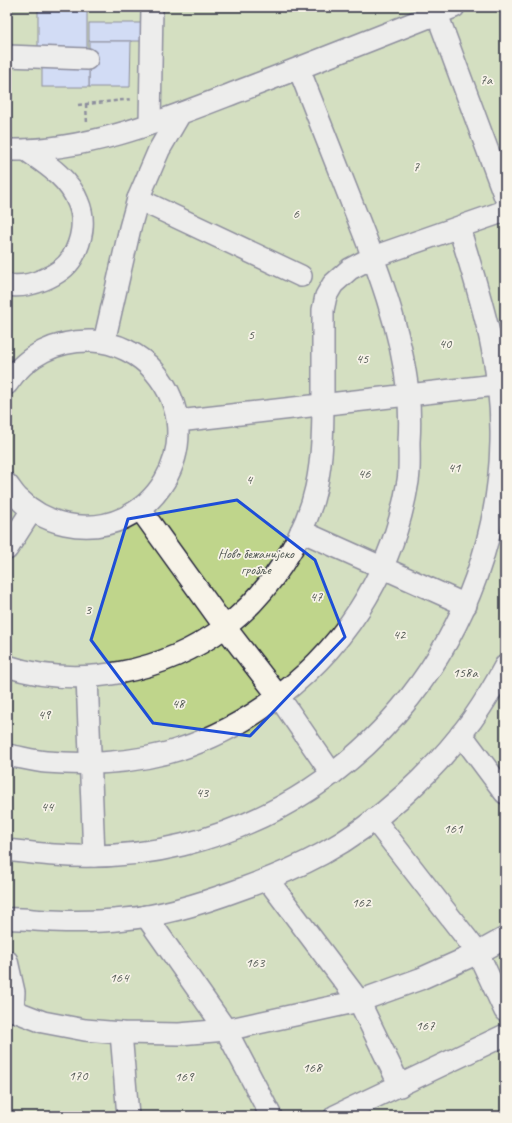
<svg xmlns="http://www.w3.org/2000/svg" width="512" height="1123" viewBox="0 0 512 1123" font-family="Caveat,sans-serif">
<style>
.green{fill:#bfd58b;stroke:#707c63}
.building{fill:#bacefd;stroke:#22223b}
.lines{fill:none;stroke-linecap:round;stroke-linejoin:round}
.minor-casing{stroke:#22223b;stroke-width:24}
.path{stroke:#22223b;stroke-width:2.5;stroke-dasharray:4 3;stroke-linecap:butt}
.minor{stroke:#f7f3e8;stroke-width:21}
.marked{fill:none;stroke:#1d4ed8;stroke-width:3;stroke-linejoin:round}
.labels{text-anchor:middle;stroke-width:3.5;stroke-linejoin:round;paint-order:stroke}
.park-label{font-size:14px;fill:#515853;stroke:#f7f3e8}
</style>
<rect width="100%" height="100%" fill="#e5e8ee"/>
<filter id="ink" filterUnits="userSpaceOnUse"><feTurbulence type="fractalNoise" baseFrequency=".025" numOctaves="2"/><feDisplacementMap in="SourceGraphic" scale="8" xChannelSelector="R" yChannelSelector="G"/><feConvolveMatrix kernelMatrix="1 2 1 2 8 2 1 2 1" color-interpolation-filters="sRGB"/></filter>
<g filter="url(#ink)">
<!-- green -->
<rect class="green" x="7" y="7" width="498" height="1109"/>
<!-- building -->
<g class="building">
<rect x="38" y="7" width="49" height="47"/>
<rect x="89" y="23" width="53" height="18"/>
<path d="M89 41H131L130 87H89Z"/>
<rect x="42" y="65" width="47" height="22"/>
</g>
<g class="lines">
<defs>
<g id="minor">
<path d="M437 14 505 197"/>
<path d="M7 56 87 59"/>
<path d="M150 123 152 7"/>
<path d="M7 150C86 152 162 121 234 93 308 65 381 36 454 7"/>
<path d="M138 199 301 276"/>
<path d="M7 285C28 289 61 276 72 258 82 241 86 220 78 202 69 178 46 164 26 150"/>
<path d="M104 342 130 228 138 199 159 150 180 114"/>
<path d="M7 384C26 355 57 340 92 341 115 342 140 354 155 372 213 440 153 543 65 524 47 520 31 511 18 498 14 494 11 489 7 484"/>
<path d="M178 421 505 384"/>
<path d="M140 509 225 627 279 697 332 774"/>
<path d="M301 531 466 605"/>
<path d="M7 549 32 510"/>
<path d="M7 666C79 690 165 672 225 627 267 596 305 539 316 488 323 456 323 424 323 391 323 364 323 337 323 310L326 296 333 284 350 269 373 257 505 211"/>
<path d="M87 677 94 856"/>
<path d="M461 734 505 793"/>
<path d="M7 755C20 757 33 761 46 762 85 765 129 763 167 753 203 743 235 727 264 707 342 653 393 575 408 481 410 469 409 455 409 442 410 426 410 410 408 393 401 328 377 266 353 206 335 160 317 114 299 69"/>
<path d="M374 819 478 953 505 1011"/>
<path d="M7 850C23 852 39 854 54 855 97 858 141 855 182 845 368 800 497 631 501 442 503 366 481 299 459 228"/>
<path d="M268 880 359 1001 400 1086"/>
<path d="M146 916 226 1030 271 1116"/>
<path d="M7 919C22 918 37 921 52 921 76 922 101 922 125 919 162 916 206 902 241 889 269 879 296 868 322 854 379 823 433 773 472 720 484 703 495 685 505 666"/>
<path d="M7 961 14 992 13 1011"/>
<path d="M7 1008 43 1022 85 1030 121 1033 179 1034 226 1030 359 1001 420 979 478 953 505 938"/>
<path d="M121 1033 128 1116"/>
<path d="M335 1116 505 1035"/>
</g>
</defs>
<!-- minor casing -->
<use href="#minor" class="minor-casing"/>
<!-- path -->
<g class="path">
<path d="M86 104 87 124"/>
<path d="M78 105 132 99"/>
</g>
<!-- minor -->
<use href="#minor" class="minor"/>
</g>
</g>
<!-- marked area -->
<path d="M0 0H512V1123H0ZM237 500 315 560 345 637 250 736 153 723 91 640 128 519Z" fill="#e5e8ee" fill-opacity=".55" fill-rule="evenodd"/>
<path class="marked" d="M237 500 315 560 345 637 250 736 153 723 91 640 128 519Z"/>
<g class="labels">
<!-- park labels -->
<g class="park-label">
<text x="486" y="84">7a</text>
<text x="416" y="171">7</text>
<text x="296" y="218">6</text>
<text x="251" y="339">5</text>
<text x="445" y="348">40</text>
<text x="362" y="363">45</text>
<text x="454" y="472">41</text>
<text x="364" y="478">46</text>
<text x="249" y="484">4</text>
<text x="256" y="558">Ново бежанијско<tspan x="256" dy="16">гробље</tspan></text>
<text x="316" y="601">47</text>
<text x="88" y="614">3</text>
<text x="399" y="639">42</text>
<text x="465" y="677">158a</text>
<text x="178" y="708">48</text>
<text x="44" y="719">49</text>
<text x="202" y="797">43</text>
<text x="47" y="811">44</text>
<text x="453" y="833">161</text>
<text x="361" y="907">162</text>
<text x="255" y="967">163</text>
<text x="119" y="982">164</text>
<text x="425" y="1030">167</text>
<text x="312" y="1072">168</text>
<text x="78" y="1080">170</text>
<text x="184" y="1081">169</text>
</g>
</g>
<!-- margin -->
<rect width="512" height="1123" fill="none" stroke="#f7f3e8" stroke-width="24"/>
<rect x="12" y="12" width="488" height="1099" fill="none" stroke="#22223b" stroke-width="1.5" filter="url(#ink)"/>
</svg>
